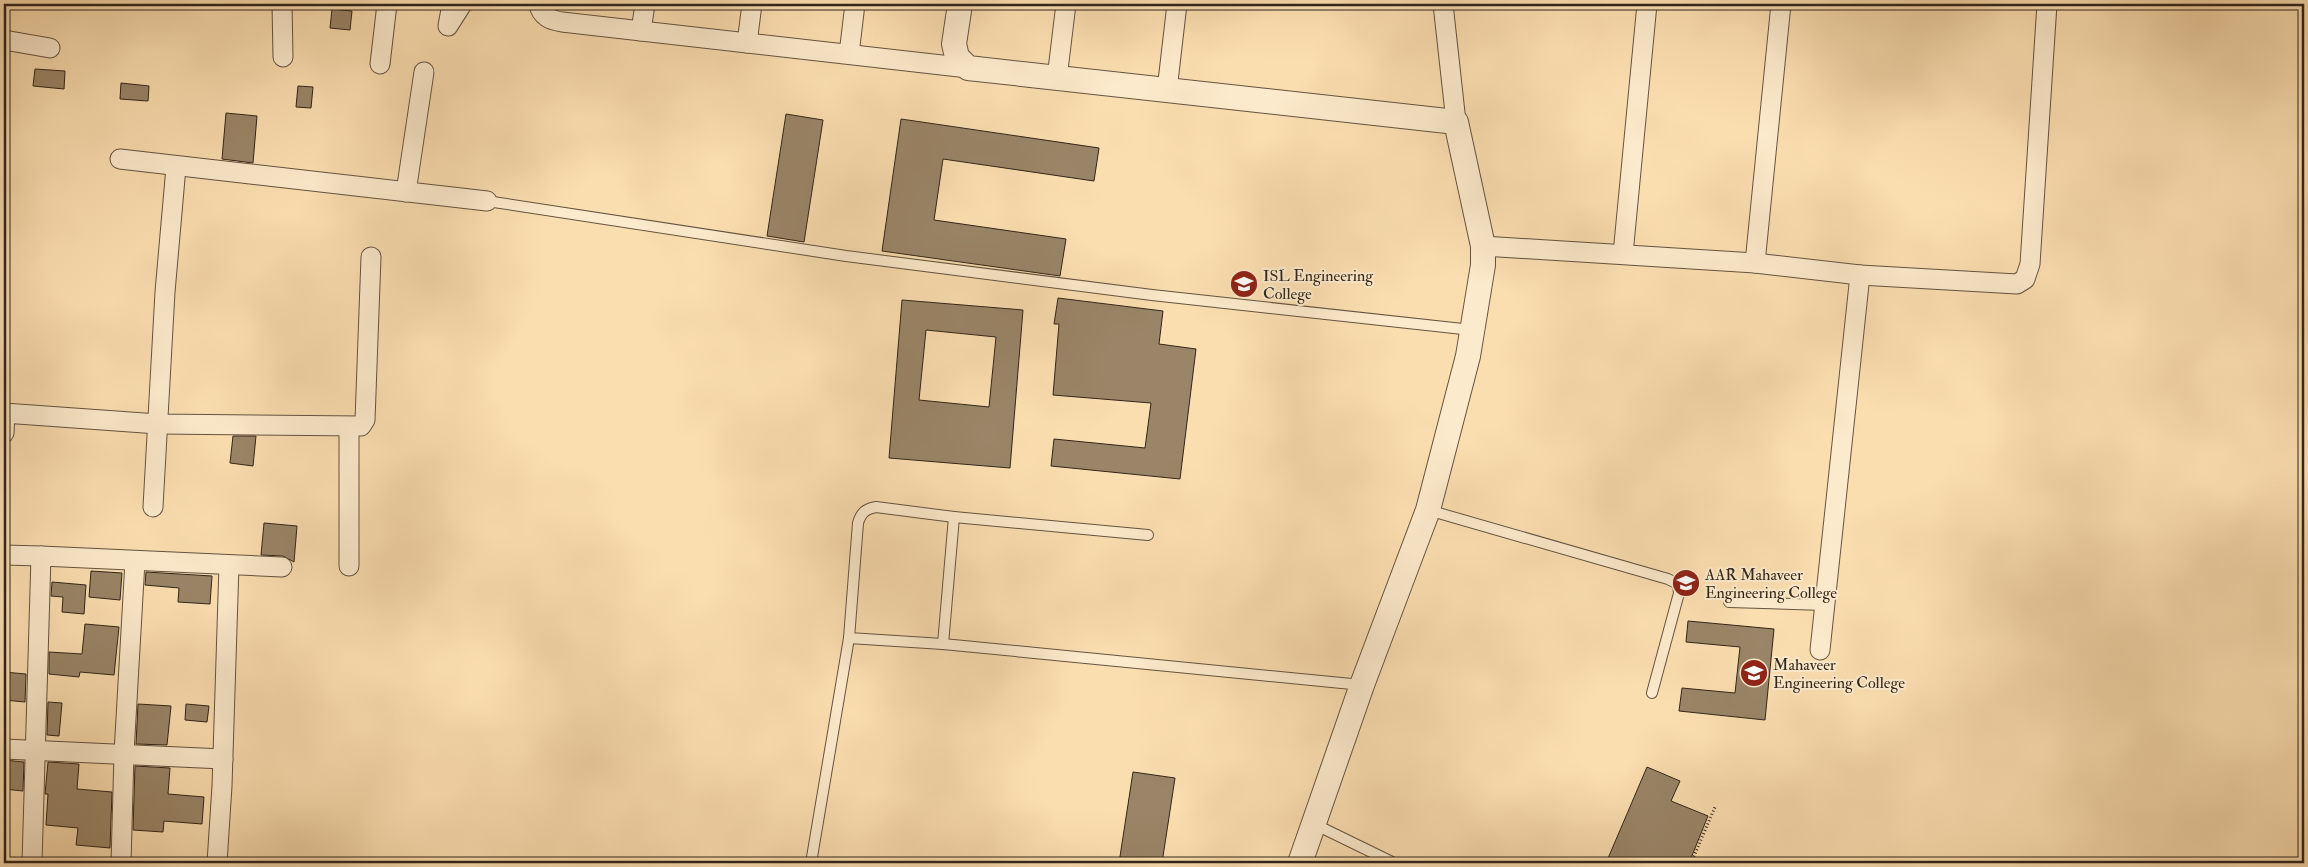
<svg xmlns="http://www.w3.org/2000/svg" width="2308" height="867" viewBox="0 0 2308 867" font-family="'IM FELL Double Pica',serif">
<style>
.building{fill:#9a8568;stroke:#31251a;fill-rule:evenodd}
.lines{fill:none;stroke-linecap:round;stroke-linejoin:round}
.service-casing{stroke:#645340;stroke-width:12}
.minor-casing{stroke:#645340;stroke-width:21}
.tertiary-casing{stroke:#645340;stroke-width:26}
.path{stroke:#31251a;stroke-width:3;stroke-dasharray:1 2.5;stroke-linecap:butt}
.service{stroke:#fceacc;stroke-width:10}
.minor{stroke:#fceacc;stroke-width:19}
.tertiary{stroke:#fceacc;stroke-width:24}
.labels{text-anchor:middle;stroke-width:4;stroke-linejoin:round;paint-order:stroke}
.poi-label{font-size:16px;fill:#31251a;stroke:#fceacc;text-anchor:start}
</style>
<rect width="100%" height="100%" fill="#fbdeb0"/>
<filter id="stains"><feTurbulence type="fractalNoise" baseFrequency=".004" numOctaves="4"/><feColorMatrix values="0 0 0 0 .2 0 0 0 0 .09 0 0 0 0 .02 0 0 0 .5 -.17"/></filter>
<radialGradient id="worn" r=".72"><stop offset=".6" stop-color="#630" stop-opacity="0"/><stop offset="1" stop-color="#630" stop-opacity=".3"/></radialGradient>
<!-- building -->
<g class="building">
<path d="M332 9 352 11 350 30 330 28Z"/>
<path d="M35 69 65 71 64 89 33 86Z"/>
<path d="M121 83 149 86 148 101 120 99Z"/>
<path d="M298 86 313 87 311 108 296 107Z"/>
<path d="M226 113 257 116 253 163 222 159Z"/>
<path d="M786 114 823 120 804 242 767 236Z"/>
<path d="M901 119 1099 148 1094 181 943 159 934 220 1066 239 1060 276 882 251Z"/>
<path d="M1058 298 1163 311 1159 344 1196 349 1180 479 1051 466 1054 439 1145 448 1151 403 1053 395 1059 324H1054Z"/>
<path d="M902 300 1023 310 1010 468 889 458ZM926 330 996 337 989 407 919 400Z"/>
<path d="M233 436H256L253 466 230 463Z"/>
<path d="M264 523 297 526 294 562 283 556 261 555Z"/>
<path d="M91 571 122 573 120 600 89 597Z"/>
<path d="M146 572 212 576 210 604 178 602 179 588 145 585Z"/>
<path d="M52 582 86 585 84 614 62 612 63 597 51 596Z"/>
<path d="M1688 621 1774 629 1765 720 1679 711 1682 688 1735 693 1740 647 1686 642Z"/>
<path d="M85 624 119 627 114 675 80 672 79 677 49 674V652L82 654Z"/>
<path d="M4 672 26 674 25 702 4 700Z"/>
<path d="M48 702 62 703 59 736 47 735Z"/>
<path d="M138 704 171 706 167 745 136 744Z"/>
<path d="M186 704 209 706 207 722 185 720Z"/>
<path d="M4 760 24 762 23 791 4 789Z"/>
<path d="M48 762 79 764 77 789 112 792 110 848 76 845 78 828 46 825 48 794H45Z"/>
<path d="M135 766 170 768 168 794 204 797 202 824 164 821 163 832 133 830Z"/>
<path d="M1647 767 1680 781 1671 801 1708 816 1689 863H1606Z"/>
<path d="M1133 772 1175 778 1162 863H1119Z"/>
</g>
<g class="lines">
<defs>
<g id="service">
<path d="M487 201 846 256 1152 295 1472 330"/>
<path d="M1428 510 1668 579 1678 584 1679 593 1652 693"/>
<path d="M1148 535 954 517 876 507C865 509 861 513 858 523L849 638 943 644 1362 685"/>
<path d="M1729 602 1824 605"/>
<path d="M943 644 954 517"/>
<path d="M1314 824 1394 863"/>
<path d="M811 863 849 638"/>
</g>
<g id="minor">
<path d="M282 4 283 57"/>
<path d="M452 4 448 26 462 4"/>
<path d="M539 4C541 17 551 20 562 22L968 68"/>
<path d="M1443 4 1456 122"/>
<path d="M641 31 645 4"/>
<path d="M4 40 50 48"/>
<path d="M747 43 752 4"/>
<path d="M849 54 855 4"/>
<path d="M380 64 387 4"/>
<path d="M1057 78 1066 4"/>
<path d="M1167 90 1177 4"/>
<path d="M120 159 487 201"/>
<path d="M406 192 424 72"/>
<path d="M1483 246 1755 263 1860 275 1820 650"/>
<path d="M1623 254 1647 4"/>
<path d="M1755 263 1781 4"/>
<path d="M1860 275 2017 284 2025 279 2030 264 2047 4"/>
<path d="M4 413 158 424 361 426 365 420 371 257"/>
<path d="M4 433 5 413"/>
<path d="M153 507 165 292 176 167"/>
<path d="M4 555 41 556"/>
<path d="M349 566V427"/>
<path d="M4 749 223 759"/>
<path d="M32 863 41 556 282 567"/>
<path d="M121 863 124 753 135 561"/>
<path d="M217 863 222 786 229 565"/>
</g>
<path id="tertiary" d="M960 4 954 44 957 57 968 68 1456 122 1483 246V265L1468 356 1428 510 1362 685 1300 863"/>
</defs>
<!-- service casing -->
<use href="#service" class="service-casing"/>
<!-- minor casing -->
<use href="#minor" class="minor-casing"/>
<!-- tertiary casing -->
<use href="#tertiary" class="tertiary-casing"/>
<!-- path -->
<path class="path" d="M1691 863 1715 807"/>
<!-- service -->
<use href="#service" class="service"/>
<!-- minor -->
<use href="#minor" class="minor"/>
<!-- tertiary -->
<use href="#tertiary" class="tertiary"/>
</g>
<!-- icons -->
<defs>
<symbol id="university-disc" viewBox="-11 -11 22 22"><circle r="9.5" fill="#8f2418" stroke="#fceacc"/><path d="M0-5L7-2L0 1L-7-2ZM-4 1L0 2.5L4 1V4Q0 6-4 4Z" fill="#fff"/></symbol>
</defs>
<g fill-rule="evenodd">
<use href="#university-disc" x="1228" y="268" width="32" height="32"/>
<use href="#university-disc" x="1670" y="567" width="32" height="32"/>
<use href="#university-disc" x="1738" y="657" width="32" height="32"/>
</g>
<g class="labels">
<!-- poi labels -->
<g class="poi-label">
<text x="1263" y="281">ISL Engineering<tspan x="1263" dy="18">College</tspan></text>
<text x="1705" y="580">AAR Mahaveer<tspan x="1705" dy="18">Engineering College</tspan></text>
<text x="1773" y="670">Mahaveer<tspan x="1773" dy="18">Engineering College</tspan></text>
</g>
</g>
<!-- margin -->
<rect width="2308" height="867" fill="none" stroke="#fbdeb0" stroke-width="20"/>
<rect x="5" y="5" width="2298" height="857" fill="none" stroke="#31251a" stroke-width="2.5"/>
<rect x="10" y="10" width="2288" height="847" fill="none" stroke="#31251a"/>
<rect width="100%" height="100%" filter="url(#stains)"/>
<rect width="100%" height="100%" fill="url(#worn)"/>
</svg>
